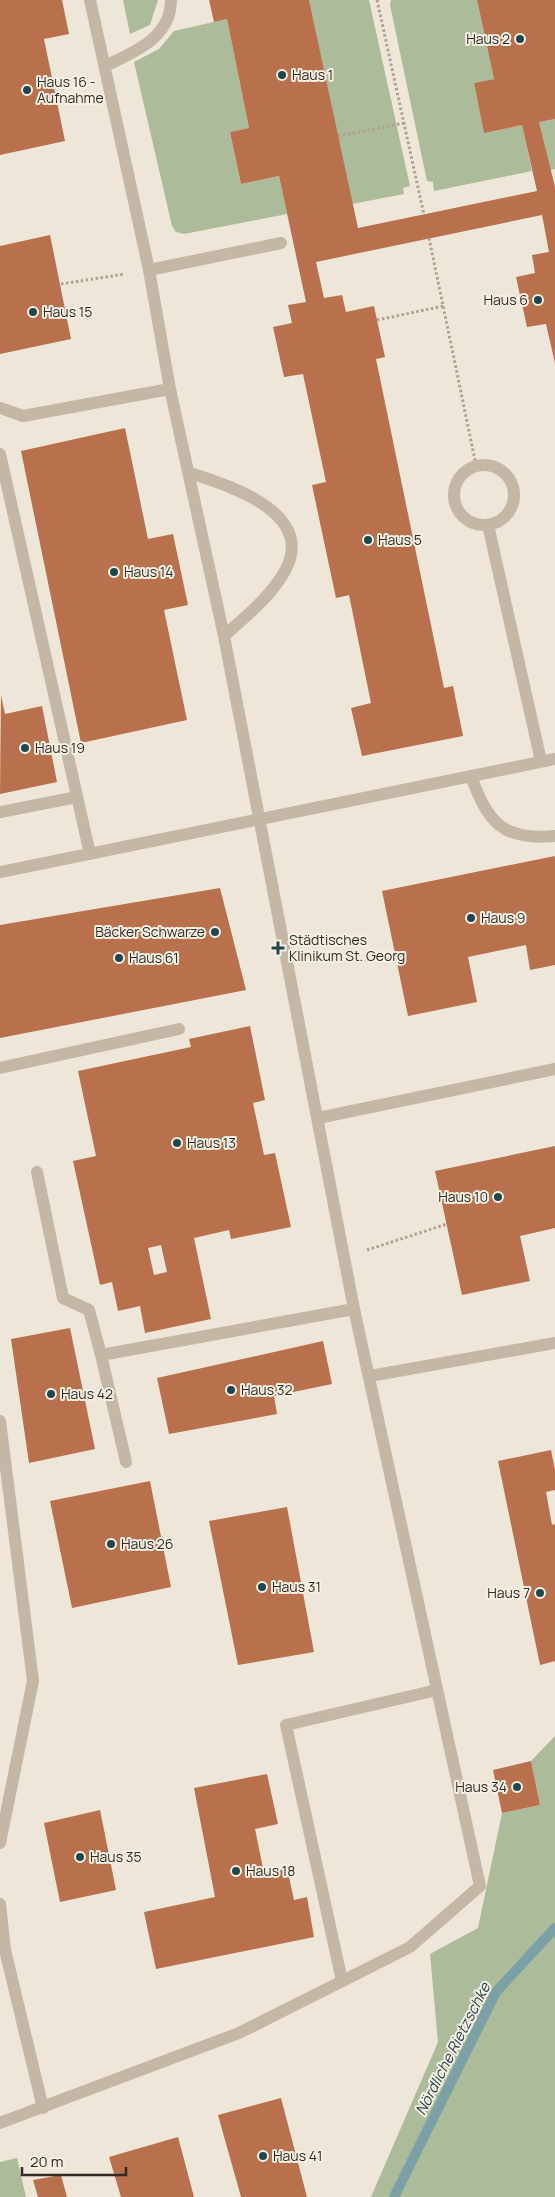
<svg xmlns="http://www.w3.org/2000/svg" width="555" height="2197" viewBox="0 0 555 2197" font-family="Manrope,sans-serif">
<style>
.green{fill:#acbb9a}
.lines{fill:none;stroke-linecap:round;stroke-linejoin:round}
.stream{stroke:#7ba1a7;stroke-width:10}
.building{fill:#b8714c;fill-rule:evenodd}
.path{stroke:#b0a190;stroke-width:3;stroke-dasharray:2.5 2.5;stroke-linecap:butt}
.service{stroke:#c4b7a6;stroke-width:12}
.poi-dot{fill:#20464e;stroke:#f6f0e4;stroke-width:2}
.labels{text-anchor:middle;stroke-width:4;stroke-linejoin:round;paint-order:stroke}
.poi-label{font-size:14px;fill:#312b26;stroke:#f6f0e4;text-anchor:start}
.water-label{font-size:15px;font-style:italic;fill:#20464e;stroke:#f6f0e4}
</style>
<rect width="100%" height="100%" fill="#eee6d8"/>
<!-- green -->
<g class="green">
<path d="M123 0H158L150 25 130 34Z"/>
<path d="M309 0H369L410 186 403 188 404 194 352 204Z"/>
<path d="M391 0H477L494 79 474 83 484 132 522 125 532 171 434 191 433 182 427 181 390 5Z"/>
<path d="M227 19 249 128 230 132 241 184 279 176 287 214 184 234 176 232 172 226 134 62 159 49 174 31Z"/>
<path d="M555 119V169L550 170 539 122Z"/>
<path d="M555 1736V2197H371L438 2042 430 1954 478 1928 502 1813 540 1805 531 1761Z"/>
<path d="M17 2158 26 2197H0V2162Z"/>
</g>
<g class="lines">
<!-- stream -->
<path class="stream" d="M394 2197 496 1992 555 1928"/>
</g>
<!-- building -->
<g class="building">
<path d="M0 0H62L69 34 44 39 65 141 0 155Z"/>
<path d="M209 0H309L358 228 537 191 522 125 484 133 474 83 494 79 477 0H555V119L539 122 555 187V363L546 324 527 327 516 277 535 273 532 255 549 252 542 215 316 262 324 298 342 295 346 312 374 306 385 357 376 359 444 688 453 686 463 736 362 756 351 708 371 703 349 595 336 598 312 485 326 482 303 374 284 377 273 327 292 323 288 305 306 302 279 176 241 184 230 132 249 128 227 19 214 22Z"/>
<path d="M50 235 71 339 0 354V246Z"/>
<path d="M125 428 148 539 173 534 188 605 164 610 187 720 81 743 21 451Z"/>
<path d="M1 695 5 714 42 706 57 782 0 794Z"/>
<path d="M555 856V965L530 970 526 945 468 957 477 1002 408 1016 382 891Z"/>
<path d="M220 888 246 990 0 1038V925Z"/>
<path d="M250 1026 265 1100 253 1103 264 1155 275 1153 291 1227 231 1239 229 1230 194 1238 211 1319 145 1333 140 1306 118 1311 112 1282 100 1285 73 1161 96 1156 78 1071 191 1047 189 1039ZM161 1245 167 1272 154 1275 148 1248Z"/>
<path d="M555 1146V1228L520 1236 530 1281 462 1295 435 1171Z"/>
<path d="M70 1328 95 1449 29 1463 11 1339Z"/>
<path d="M323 1341 332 1384 274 1396 277 1414 169 1434 157 1378Z"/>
<path d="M551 1450 555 1470V1490L546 1492 552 1525 555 1524V1661L540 1665 498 1461Z"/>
<path d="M150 1481 171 1587 72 1608 50 1501Z"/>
<path d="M287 1507 314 1652 238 1665 209 1521Z"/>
<path d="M531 1761 540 1805 502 1813 493 1770Z"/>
<path d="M267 1774 278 1824 255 1829 264 1873 287 1868 294 1900 307 1897 314 1937 156 1969 144 1912 215 1897 194 1788Z"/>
<path d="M100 1810 116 1890 60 1902 44 1823Z"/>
<path d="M281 2098 307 2197H241L218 2115Z"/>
<path d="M178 2137 194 2197H121L109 2157Z"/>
<path d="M61 2175 67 2197H38L33 2180Z"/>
</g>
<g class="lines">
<!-- path -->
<g class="path">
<path d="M377 0 424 215"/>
<path d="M338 136 405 123"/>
<path d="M429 238 476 465"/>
<path d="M61 284 125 274"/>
<path d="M377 320 444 306"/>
<path d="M367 1250 447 1224"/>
</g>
<!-- service -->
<g class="service">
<path d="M105 66C134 52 171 38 171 0"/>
<path d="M149 270 281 243"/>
<path d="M0 408 23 416 170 389"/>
<path d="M0 454 90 854"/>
<circle cx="484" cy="495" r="30"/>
<path d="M190 473C234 487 324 516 280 579 265 601 244 618 224 636"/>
<path d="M488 525 541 761"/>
<path d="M471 776C488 823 503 841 555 836"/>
<path d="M0 812 77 797"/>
<path d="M0 872 555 759"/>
<path d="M0 1068 179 1029"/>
<path d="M318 1118 555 1069"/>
<path d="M37 1172 63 1298 89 1310 101 1355"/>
<path d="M370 1376 555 1343"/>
<path d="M0 1421 33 1681 0 1843"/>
<path d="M126 1462 101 1355 354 1309"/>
<path d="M0 1904 5 1950 43 2108"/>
<path d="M342 1981 286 1725 437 1690"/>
<path d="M0 2123 239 2033 410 1947 480 1886 354 1309 224 636 170 389 149 270 90 0"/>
</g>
</g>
<!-- markers -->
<g class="poi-dot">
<circle cx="520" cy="39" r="5"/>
<circle cx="282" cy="75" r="5"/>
<circle cx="27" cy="90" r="5"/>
<circle cx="538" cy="300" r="5"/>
<circle cx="33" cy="312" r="5"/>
<circle cx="368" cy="540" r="5"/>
<circle cx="114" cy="572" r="5"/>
<circle cx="25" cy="748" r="5"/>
<circle cx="471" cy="918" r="5"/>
<circle cx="215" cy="932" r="5"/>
<path d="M275.5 940.5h5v5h5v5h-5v5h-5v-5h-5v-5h5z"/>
<circle cx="119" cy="958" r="5"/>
<circle cx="177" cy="1143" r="5"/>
<circle cx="498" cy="1197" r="5"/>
<circle cx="231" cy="1390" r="5"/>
<circle cx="51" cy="1394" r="5"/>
<circle cx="111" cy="1544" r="5"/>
<circle cx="262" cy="1587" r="5"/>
<circle cx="540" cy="1593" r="5"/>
<circle cx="517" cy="1787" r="5"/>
<circle cx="80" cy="1857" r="5"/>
<circle cx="236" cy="1871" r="5"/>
<circle cx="263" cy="2156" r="5"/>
</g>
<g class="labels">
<!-- poi labels -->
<g class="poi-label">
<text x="510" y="44" text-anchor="end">Haus 2</text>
<text x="292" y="80">Haus 1</text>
<text x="37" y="87">Haus 16 -<tspan x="37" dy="16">Aufnahme</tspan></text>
<text x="528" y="305" text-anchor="end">Haus 6</text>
<text x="43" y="317">Haus 15</text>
<text x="378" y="545">Haus 5</text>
<text x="124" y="577">Haus 14</text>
<text x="35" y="753">Haus 19</text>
<text x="481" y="923">Haus 9</text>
<text x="205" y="937" text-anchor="end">Bäcker Schwarze</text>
<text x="289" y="945">Städtisches<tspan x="289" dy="16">Klinikum St. Georg</tspan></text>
<text x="129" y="963">Haus 61</text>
<text x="187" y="1148">Haus 13</text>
<text x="488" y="1202" text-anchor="end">Haus 10</text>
<text x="241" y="1395">Haus 32</text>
<text x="61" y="1399">Haus 42</text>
<text x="121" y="1549">Haus 26</text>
<text x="272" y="1592">Haus 31</text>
<text x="530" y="1598" text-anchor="end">Haus 7</text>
<text x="507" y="1792" text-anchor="end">Haus 34</text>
<text x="90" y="1862">Haus 35</text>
<text x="246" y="1876">Haus 18</text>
<text x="273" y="2161">Haus 41</text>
</g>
<!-- water labels -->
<g class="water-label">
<text transform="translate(453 2049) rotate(-63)" y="5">Nördliche Rietzschke</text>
</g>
</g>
<!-- scale -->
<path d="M22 2167v8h104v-8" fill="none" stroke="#312b26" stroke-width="2.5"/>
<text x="30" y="2167" font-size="15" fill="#312b26" stroke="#f6f0e4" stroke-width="4" paint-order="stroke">20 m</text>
</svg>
